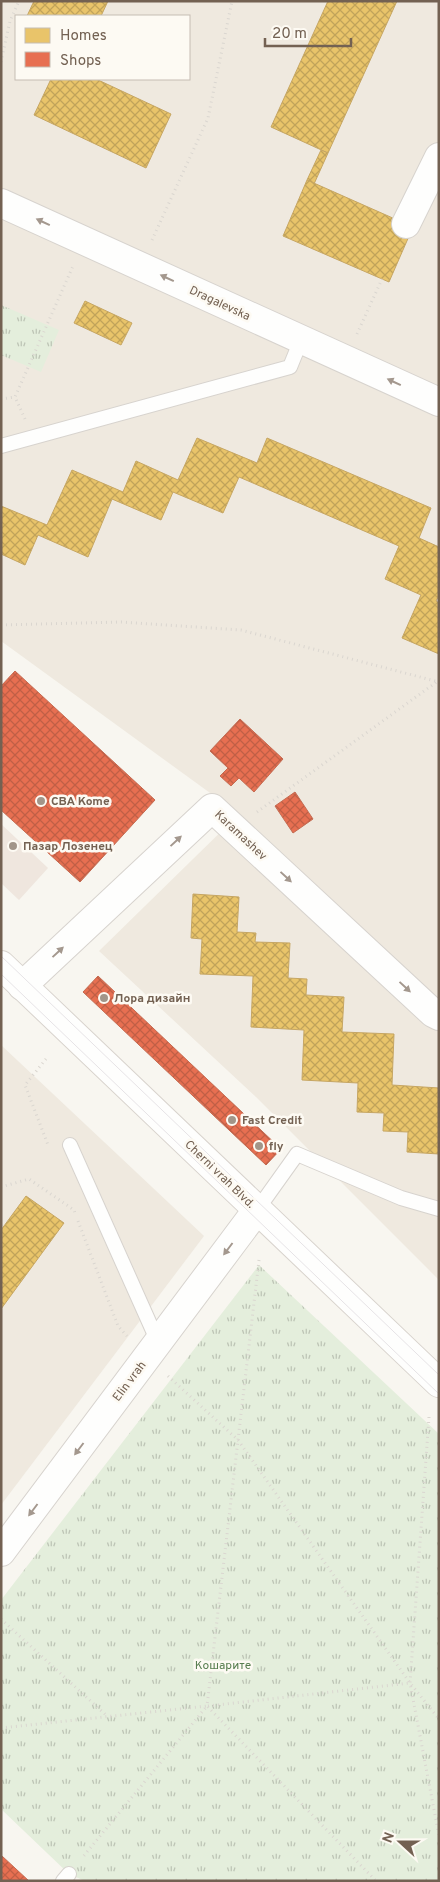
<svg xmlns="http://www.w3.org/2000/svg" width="440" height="1882" viewBox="0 0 440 1882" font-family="Overpass,sans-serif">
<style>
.residential{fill:#efe9df;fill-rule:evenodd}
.commercial{fill:#efe6de}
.park{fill:url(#park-tufts)}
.homes{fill:url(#homes-cross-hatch);stroke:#c6a663}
.shops{fill:url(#shops-cross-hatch);stroke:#c46b51}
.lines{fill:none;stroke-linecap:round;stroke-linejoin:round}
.lane-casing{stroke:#d7d3ce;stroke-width:16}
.street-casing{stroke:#d7d3ce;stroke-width:30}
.secondary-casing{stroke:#d8d3cd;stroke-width:30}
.path{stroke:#dad6d0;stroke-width:3;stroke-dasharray:1 4;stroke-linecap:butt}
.lane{stroke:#fefefd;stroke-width:14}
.street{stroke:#fefefd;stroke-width:28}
.secondary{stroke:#fefefd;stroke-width:28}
.tram{stroke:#e6e3e6;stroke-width:1}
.oneway{fill:#a4988e}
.poi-dot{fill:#a29589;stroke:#fdfaf3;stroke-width:2}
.labels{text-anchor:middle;stroke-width:5;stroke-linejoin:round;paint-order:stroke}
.street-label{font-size:12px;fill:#736152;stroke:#fdfaf3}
.poi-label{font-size:12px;font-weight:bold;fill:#736152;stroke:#fdfaf3;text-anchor:start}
.park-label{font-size:12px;fill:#577d4f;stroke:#fdfaf3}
</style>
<defs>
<pattern id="park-tufts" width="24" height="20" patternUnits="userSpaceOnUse" patternTransform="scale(1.25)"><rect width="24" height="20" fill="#e4eedc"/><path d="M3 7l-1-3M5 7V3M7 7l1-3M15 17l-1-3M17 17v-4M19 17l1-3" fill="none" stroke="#bdc4b5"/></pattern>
<pattern id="homes-cross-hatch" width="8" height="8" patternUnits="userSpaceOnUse" patternTransform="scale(1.25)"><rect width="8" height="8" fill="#e9c46a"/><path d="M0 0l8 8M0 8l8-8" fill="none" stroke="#c1a35a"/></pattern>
<pattern id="shops-cross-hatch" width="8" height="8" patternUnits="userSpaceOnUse" patternTransform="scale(1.25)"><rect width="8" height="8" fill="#e76f51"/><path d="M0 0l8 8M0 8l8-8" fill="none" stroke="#c05f46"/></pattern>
</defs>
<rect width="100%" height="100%" fill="#f8f6f0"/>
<!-- residential -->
<g class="residential">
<path d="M1 1H439V1280L256 1097 99 951 239 814 1 641ZM16 16H189V79H16Z"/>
<path d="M1 1045 204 1236 1 1505Z"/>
</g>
<!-- commercial -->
<path class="commercial" d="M1 824 48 868 19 900 1 883Z"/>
<!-- park -->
<g class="park">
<path d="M1 305 59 330 41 372 1 355Z"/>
<path d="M259 1265 439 1434V1881H85L69 1874 1 1809V1600Z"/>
</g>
<!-- homes -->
<g class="homes">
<path d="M34 1H108L101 16H27Z"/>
<path d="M328 1H397L328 153 271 127Z"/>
<path d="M51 79H96L171 114 146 168 34 115Z"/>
<path d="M321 150 328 153 314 184 307 180Z"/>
<path d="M307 180 413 227 389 282 283 236Z"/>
<path d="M85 301 132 323 121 345 74 323Z"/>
<path d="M197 438 257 463 267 438 431 508 419 538 439 547V595L436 601 439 603V654L402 638 421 595 385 579 399 546 239 477 223 513 173 492 161 520 112 499 88 557 38 535 25 565 1 554V506L47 525 72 470 123 492 136 461 178 480Z"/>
<path d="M193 894 239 897 237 932 256 933 255 942 290 943 288 978 307 979 306 995 344 997 342 1032 394 1034 392 1085 439 1088V1154L407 1152 408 1132 383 1131 384 1113 357 1112 358 1083 302 1080 304 1030 251 1027 253 976 200 974 202 939 191 938Z"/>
<path d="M26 1196 64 1223 1 1309V1230Z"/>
</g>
<!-- shops -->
<g class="shops">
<path d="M15 671 155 800 80 882 1 810V686Z"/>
<path d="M240 719 283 759 254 792 239 778 231 786 220 776 228 768 210 751Z"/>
<path d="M295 792 313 819 293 833 275 806Z"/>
<path d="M98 976 281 1149 266 1165 83 992Z"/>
<path d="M2 1856 29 1881H1Z"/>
</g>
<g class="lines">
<defs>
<g id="lane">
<path d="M1 446 290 367 301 340"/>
<path d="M70 1145 158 1342"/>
<path d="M257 1210 297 1154 401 1198 439 1209"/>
<path d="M63 1881 69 1874"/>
</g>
<g id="street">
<path d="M1 203 439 402"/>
<path d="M406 224 439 157"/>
<path d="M22 986 212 808 433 1013 439 1016"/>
<path d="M1 1552 257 1210"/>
</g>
<path id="secondary" d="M1 965 439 1383"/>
</defs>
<!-- lane casing -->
<use href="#lane" class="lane-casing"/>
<!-- street casing -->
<use href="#street" class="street-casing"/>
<!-- secondary casing -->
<use href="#secondary" class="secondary-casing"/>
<!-- path -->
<g class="path">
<path d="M1 62 10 21 19 1"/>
<path d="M152 240 208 118 232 1"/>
<path d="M357 334 382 279"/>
<path d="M1 399 15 397"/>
<path d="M25 419 15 397 73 266"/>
<path d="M1 625 121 622 241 630 439 682"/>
<path d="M257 812 438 681"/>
<path d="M46 1059 25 1085 48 1145"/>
<path d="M1 1187 29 1179 74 1210 75 1213"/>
<path d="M78 1221 118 1326 127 1336"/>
<path d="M259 1260 207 1706 376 1881"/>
<path d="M168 1376 238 1440 410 1683 439 1719"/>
<path d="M429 1417 410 1683 439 1836"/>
<path d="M1 1619 107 1716"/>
<path d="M208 1706 410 1683"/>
<path d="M1 1728 207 1706 82 1858"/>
</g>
<!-- lane -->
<use href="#lane" class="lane"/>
<!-- street -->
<use href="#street" class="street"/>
<!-- secondary -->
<use href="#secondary" class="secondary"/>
<!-- tram -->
<g class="tram">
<path d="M1 956 439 1375"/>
<path d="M1 974 439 1394"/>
</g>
</g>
<!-- one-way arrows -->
<defs><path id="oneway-solid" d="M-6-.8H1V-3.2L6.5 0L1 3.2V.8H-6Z" transform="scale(1.25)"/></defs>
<g class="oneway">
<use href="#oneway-solid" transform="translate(43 222) rotate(-155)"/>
<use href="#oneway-solid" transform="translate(167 278) rotate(-155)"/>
<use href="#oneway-solid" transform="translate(394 382) rotate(-155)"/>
<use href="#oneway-solid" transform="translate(176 841) rotate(-43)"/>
<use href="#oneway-solid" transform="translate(286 877) rotate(43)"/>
<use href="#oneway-solid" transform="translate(58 952) rotate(-43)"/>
<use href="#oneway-solid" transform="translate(405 987) rotate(43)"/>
<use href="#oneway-solid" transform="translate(228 1249) rotate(127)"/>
<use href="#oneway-solid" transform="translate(79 1449) rotate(127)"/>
<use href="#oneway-solid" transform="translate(33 1510) rotate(127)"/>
</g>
<!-- markers -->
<g class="poi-dot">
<circle cx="41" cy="801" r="5"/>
<circle cx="13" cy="846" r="5"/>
<circle cx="104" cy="998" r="5"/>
<circle cx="232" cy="1120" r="5"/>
<circle cx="259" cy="1146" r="5"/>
</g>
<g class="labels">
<!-- street labels -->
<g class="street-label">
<text transform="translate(220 303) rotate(25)" y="4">Dragalevska</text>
<text transform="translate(241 835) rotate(43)" y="4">Karamashev</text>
<text transform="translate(220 1174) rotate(44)" y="4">Cherni vrah Blvd.</text>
<text transform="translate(129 1381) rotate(-53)" y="4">Elin vrah</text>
</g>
<!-- poi labels -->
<g class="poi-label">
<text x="51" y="805">CBA Kome</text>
<text x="23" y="850">Пазар Лозенец</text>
<text x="114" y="1002">Лора дизайн</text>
<text x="242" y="1124">Fast Credit</text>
<text x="269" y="1150">fly</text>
</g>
<!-- park labels -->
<g class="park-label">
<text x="223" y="1669">Кошарите</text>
</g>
</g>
<!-- border -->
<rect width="440" height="1882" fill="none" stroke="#736152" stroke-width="5"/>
<!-- legend -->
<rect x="15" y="15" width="175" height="65" fill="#fdfaf3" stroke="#c6bdb3"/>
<rect x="25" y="28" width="25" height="15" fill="#e9c46a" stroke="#c6bdb3"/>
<text x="60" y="40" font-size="15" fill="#736152">Homes</text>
<rect x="25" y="52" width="25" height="15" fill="#e76f51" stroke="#c6bdb3"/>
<text x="60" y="65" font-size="15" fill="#736152">Shops</text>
<!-- north arrow -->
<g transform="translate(400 1842) rotate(291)" stroke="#fdfaf3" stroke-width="4" paint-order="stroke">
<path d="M0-4L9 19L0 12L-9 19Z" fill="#736152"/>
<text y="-8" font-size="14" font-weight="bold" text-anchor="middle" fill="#736152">N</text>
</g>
<!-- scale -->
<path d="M265 38v8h86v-8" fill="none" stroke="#736152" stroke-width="2.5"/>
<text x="272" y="38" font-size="15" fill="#736152" stroke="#fdfaf3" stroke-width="4" paint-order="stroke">20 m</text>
</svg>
